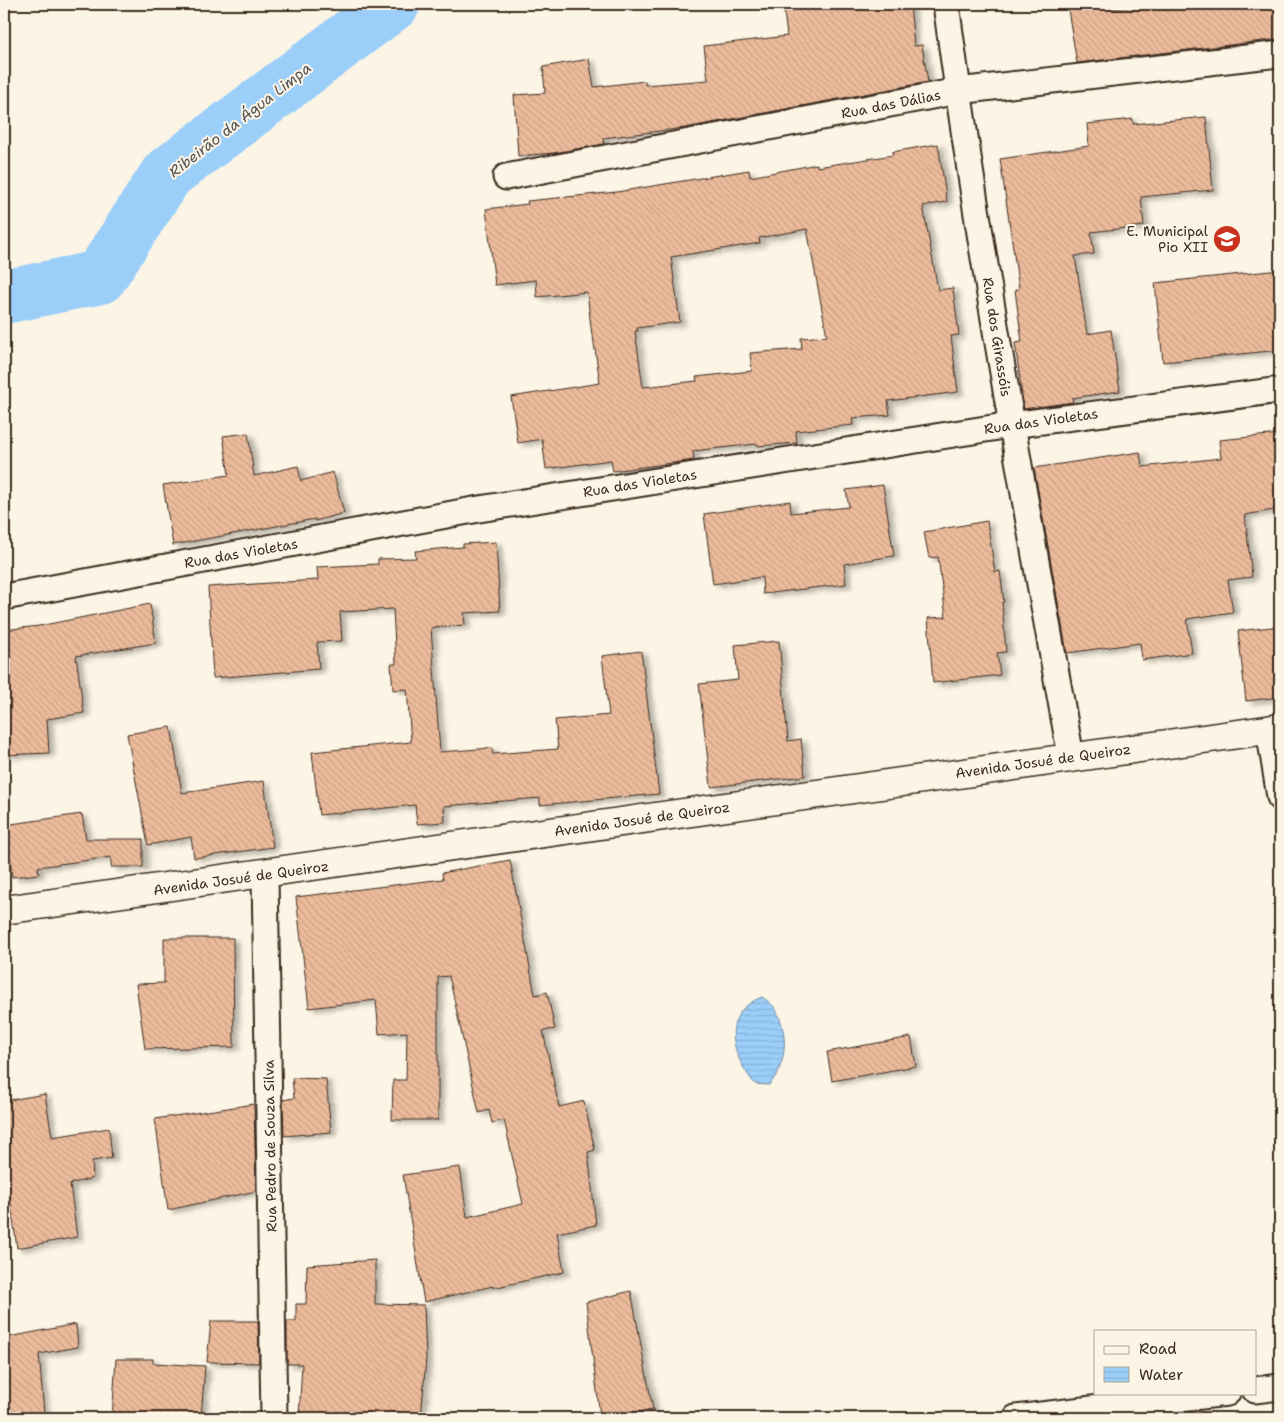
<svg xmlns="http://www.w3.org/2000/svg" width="1284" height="1422" viewBox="0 0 1284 1422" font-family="'Shantell Sans',sans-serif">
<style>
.water{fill:url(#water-rules);stroke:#758ca1}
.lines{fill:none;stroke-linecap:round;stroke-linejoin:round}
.river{stroke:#9bcef9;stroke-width:54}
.building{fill:url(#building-back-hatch);stroke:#3b2a1e;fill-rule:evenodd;filter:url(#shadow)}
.street-casing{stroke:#3b2a1e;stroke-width:29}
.primary-casing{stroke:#3b2a1e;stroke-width:31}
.street{stroke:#fcf5e5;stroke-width:25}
.primary{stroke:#fcf5e5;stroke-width:28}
.labels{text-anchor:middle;stroke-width:4;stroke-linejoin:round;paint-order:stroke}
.street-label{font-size:14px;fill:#3b2a1e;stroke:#fcf5e5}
.poi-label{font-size:14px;fill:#3b2a1e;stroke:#fcf5e5;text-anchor:end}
.water-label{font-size:15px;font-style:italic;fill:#535355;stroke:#fcf5e5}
</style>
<defs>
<pattern id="water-rules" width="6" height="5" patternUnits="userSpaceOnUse" patternTransform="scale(1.25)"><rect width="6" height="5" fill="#9bcef9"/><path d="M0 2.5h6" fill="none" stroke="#86b1d5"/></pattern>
<pattern id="building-back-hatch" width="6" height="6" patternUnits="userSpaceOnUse" patternTransform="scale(1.25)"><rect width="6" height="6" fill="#ecbb9c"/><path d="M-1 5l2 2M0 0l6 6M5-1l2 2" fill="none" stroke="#cba186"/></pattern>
<filter id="shadow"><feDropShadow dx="5.5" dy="3" stdDeviation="2.5" flood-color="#0004"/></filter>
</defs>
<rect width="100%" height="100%" fill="#fcf5e5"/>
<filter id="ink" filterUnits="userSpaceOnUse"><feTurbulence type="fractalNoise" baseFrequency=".02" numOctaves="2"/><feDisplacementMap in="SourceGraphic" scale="10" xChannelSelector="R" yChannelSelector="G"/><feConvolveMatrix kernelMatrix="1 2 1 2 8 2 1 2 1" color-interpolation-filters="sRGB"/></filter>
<g filter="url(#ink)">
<!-- water -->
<path class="water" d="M762 997C766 1000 774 1005 776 1010 789 1034 787 1065 769 1085L755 1084C732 1056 718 1014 762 997Z"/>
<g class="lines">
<!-- river -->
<path class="river" d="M4 297 100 277 167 174 393 4"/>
</g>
<!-- building -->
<g class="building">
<path d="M783 4H910L914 46 922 45 928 82 685 128 603 138 604 144 554 153 518 156 514 95 545 93 543 67 589 59 594 87 645 81V85L708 80 704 46 787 36Z"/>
<path d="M1067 4H1111L1112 8 1164 4H1280V39L1077 63Z"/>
<path d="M1206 117 1213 190 1141 197 1144 226 1091 232 1094 254 1075 256 1087 334 1111 330 1120 391 1072 398 1073 402 1024 409 1015 343 1022 342 1015 290 1019 289 1000 159 1089 146 1087 124 1133 119V124Z"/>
<path d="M938 144 947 202 923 206 938 290 953 288 959 335 951 336 958 392 888 401 890 415 852 418 853 425 796 431 797 443 758 446 757 444 693 451 694 460 613 471 611 460 546 469 542 439 518 443 511 397 600 383 593 336H592L587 292 537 297 536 280 495 285 486 209 528 204 527 201 617 192 749 170 750 177 817 164V167L893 155 892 152ZM807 229 827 336 801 338 802 349 750 353 752 371 696 377 697 381 643 387 635 331H638L637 328 680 322 671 257 760 243 759 238Z"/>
<path d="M1280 270V350L1163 362 1155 283Z"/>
<path d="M248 433 254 476 298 466 301 481 333 472 344 513 315 521V519L173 545 163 485 229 475 223 436Z"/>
<path d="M1280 434V509L1245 515 1252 577 1228 580 1233 612 1187 619 1192 653 1142 660 1140 643 1067 653 1034 468 1140 452 1142 467 1221 458 1219 440Z"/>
<path d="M883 485 894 556 844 564 846 584 763 594 762 577 713 584 704 514 790 501 791 513 849 507 846 490Z"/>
<path d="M987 521 995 572 1000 571 1004 602H1002L1006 652 997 653 1000 675 933 683 928 618 946 617 938 557 929 558 924 532Z"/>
<path d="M496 542 500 611 464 613 465 625 431 628 440 752 492 748 493 754 558 749 555 720 609 715 602 656 641 651 659 794 540 805V798L444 806 445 822 417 824 415 805 319 815 312 752 411 742 407 689 393 690 391 664H396L393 609 340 612 342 641 317 642 319 669 213 678 208 587 318 580 317 567 378 564V559L416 558 415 551 463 547V544Z"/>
<path d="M150 604 156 643 76 656 84 713 47 719 49 753 4 755V630L39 626Z"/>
<path d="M1280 626V697L1246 701 1238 631Z"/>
<path d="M779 641 788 741 801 739 805 776 711 787 699 684 738 680 735 645Z"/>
<path d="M171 727 182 793 264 781 273 847 194 858 191 837 148 845 127 734Z"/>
<path d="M82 814 86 839H143V867H111V857L38 867 39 874 12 877 9 850H4V825Z"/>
<path d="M510 860 535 995 547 992 555 1029 543 1031 559 1107 584 1101 595 1150 588 1152 596 1225 557 1233 564 1272 493 1288V1286L424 1302 403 1175 460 1167 467 1217 523 1204 504 1120 492 1123 489 1110 479 1113 449 976 438 977V1120H392L393 1080H406L407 1032 379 1034 376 1000 309 1008 296 897 443 879 442 873Z"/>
<path d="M164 938H233L234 1047 145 1049 136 984 164 983Z"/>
<path d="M911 1037 916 1066 832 1081 827 1052Z"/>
<path d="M292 1078 326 1079 331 1132 284 1136 283 1100 294 1098Z"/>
<path d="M45 1094 52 1137 109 1128 112 1158 92 1161 93 1178 70 1184 77 1237 17 1248 10 1198 4 1200V1101Z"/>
<path d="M254 1104 256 1191 168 1210 155 1119Z"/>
<path d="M375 1260V1304L424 1305 426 1358 421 1418H299L302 1364H287V1321H296V1304H306L307 1265Z"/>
<path d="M631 1291 653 1410 600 1416 586 1302Z"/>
<path d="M211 1321H258L259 1363 207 1362Z"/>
<path d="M76 1324 78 1347 39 1354 44 1413 4 1416V1338Z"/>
<path d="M116 1359H153V1363L205 1366 201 1418H112Z"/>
</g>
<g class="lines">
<defs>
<g id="street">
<path d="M946 4C980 256 1026 506 1071 757"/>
<path d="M506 177 958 91 1280 54"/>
<path d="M4 597 479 509 1011 425 1280 390"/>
<path d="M1269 729 1280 797"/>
<path d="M265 875 274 1418"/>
<path d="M1255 1390 1280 1387"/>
<path d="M1016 1418 1227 1393"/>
</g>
<path id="primary" d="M4 910 1280 728"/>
</defs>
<!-- street casing -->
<use href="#street" class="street-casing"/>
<!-- primary casing -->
<use href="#primary" class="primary-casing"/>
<!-- street -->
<use href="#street" class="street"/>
<!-- primary -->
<use href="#primary" class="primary"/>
</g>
</g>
<!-- icons -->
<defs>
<symbol id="school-disc" viewBox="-11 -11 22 22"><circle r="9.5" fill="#c8321e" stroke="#fcf5e5"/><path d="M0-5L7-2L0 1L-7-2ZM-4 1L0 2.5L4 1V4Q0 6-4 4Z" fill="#fff"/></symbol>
</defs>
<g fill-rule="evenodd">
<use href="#school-disc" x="1211" y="223" width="32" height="32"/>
</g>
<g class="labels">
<!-- street labels -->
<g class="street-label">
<text transform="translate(891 104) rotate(-11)" y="5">Rua das Dálias</text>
<text transform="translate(997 337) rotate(81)" y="5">Rua dos Girassóis</text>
<text transform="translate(1041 421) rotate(-8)" y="5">Rua das Violetas</text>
<text transform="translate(640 483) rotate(-9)" y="5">Rua das Violetas</text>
<text transform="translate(241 553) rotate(-10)" y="5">Rua das Violetas</text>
<text transform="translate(1043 761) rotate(-8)" y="5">Avenida Josué de Queiroz</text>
<text transform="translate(642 819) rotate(-8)" y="5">Avenida Josué de Queiroz</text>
<text transform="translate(241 878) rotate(-8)" y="5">Avenida Josué de Queiroz</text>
<text transform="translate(270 1146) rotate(-91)" y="5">Rua Pedro de Souza Silva</text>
</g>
<!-- poi labels -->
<g class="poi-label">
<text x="1208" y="236">E. Municipal<tspan x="1208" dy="16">Pio XII</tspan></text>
</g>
<!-- water labels -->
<g class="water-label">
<text transform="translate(240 120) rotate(-38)" y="5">Ribeirão da Água Limpa</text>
</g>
</g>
<!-- margin -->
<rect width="1284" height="1422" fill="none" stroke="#fcf5e5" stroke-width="20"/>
<rect x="10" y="10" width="1264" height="1402" fill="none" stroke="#3b2a1e" stroke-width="2" filter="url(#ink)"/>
<!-- legend -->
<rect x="1094" y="1330" width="162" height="65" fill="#fcf5e5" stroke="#afa495"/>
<rect x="1104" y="1346" width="25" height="8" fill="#fcf5e5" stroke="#afa495"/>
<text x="1139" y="1354" font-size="15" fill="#3b2a1e">Road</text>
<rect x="1104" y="1367" width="25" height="15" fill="url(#water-rules)" stroke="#afa495"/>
<text x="1139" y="1380" font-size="15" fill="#3b2a1e">Water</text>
</svg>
